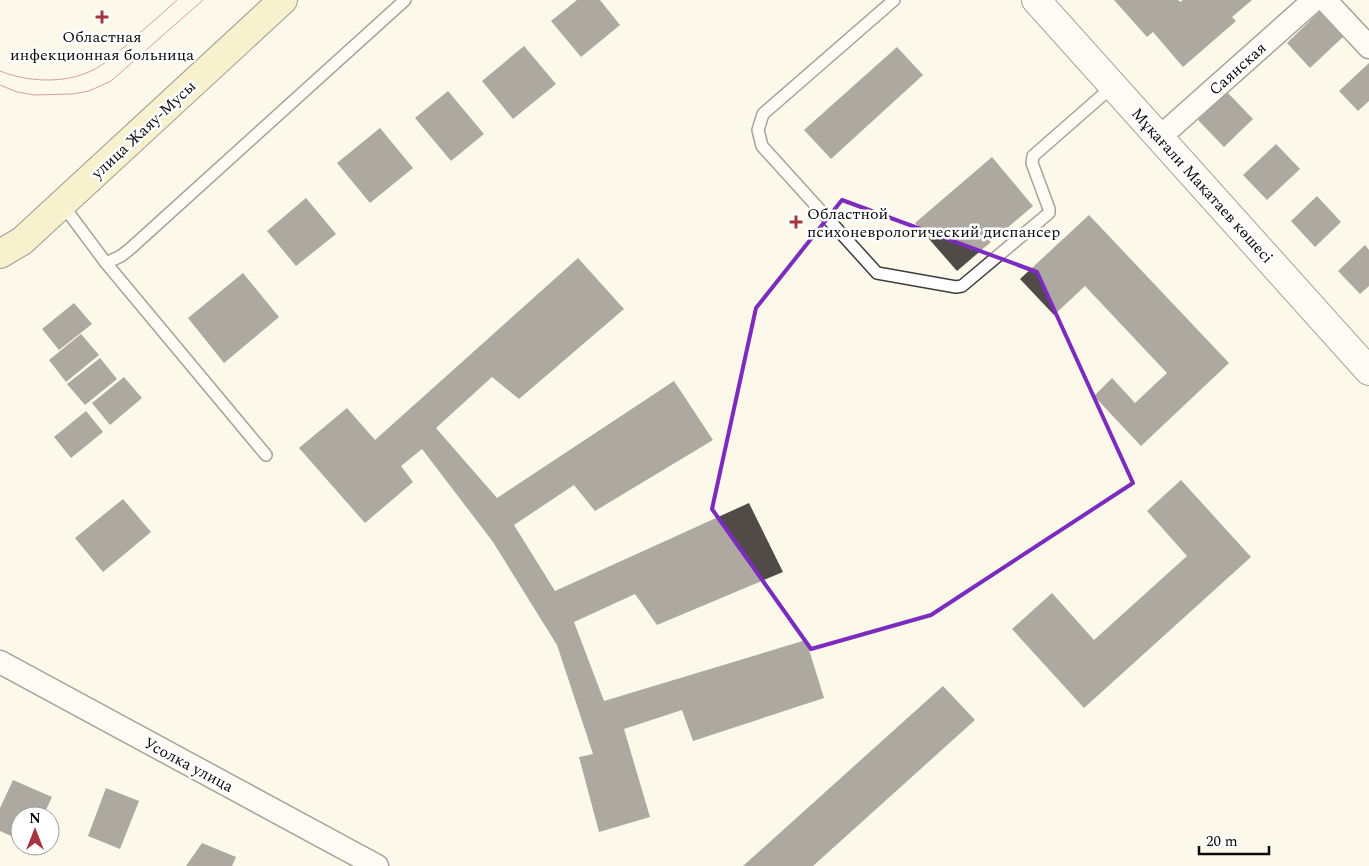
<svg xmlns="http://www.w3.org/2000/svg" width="1369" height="866" viewBox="0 0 1369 866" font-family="Spectral,serif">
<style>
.building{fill:#514b48}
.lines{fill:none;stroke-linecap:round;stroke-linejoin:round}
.service-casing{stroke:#3d3d3d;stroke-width:14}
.minor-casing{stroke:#3d3d3d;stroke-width:25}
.tertiary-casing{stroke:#3d3d3d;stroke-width:30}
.secondary-casing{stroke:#2c2c2c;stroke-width:30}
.service{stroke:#fff;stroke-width:11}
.minor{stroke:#fff;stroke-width:22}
.tertiary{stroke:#fff;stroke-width:28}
.secondary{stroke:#f4e9ae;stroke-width:28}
.tram{stroke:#a73540;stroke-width:1}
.marked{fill:none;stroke:#7b2cbf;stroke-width:4;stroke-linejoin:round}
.poi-dot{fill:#a73540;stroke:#fff;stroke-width:2}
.labels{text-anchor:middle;stroke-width:5;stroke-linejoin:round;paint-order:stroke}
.poi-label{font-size:16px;fill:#0a0a0a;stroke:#fff}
.street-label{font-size:16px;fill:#0a0a0a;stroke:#fff}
</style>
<rect width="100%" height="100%" fill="#fcf8ea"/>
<!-- building -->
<g class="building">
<path d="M577 0H600L620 25 581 57 551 21Z"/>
<path d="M1114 0H1178L1180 2 1183 0H1252L1232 17 1236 21 1183 67 1153 32 1147 37Z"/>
<path d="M1320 11 1344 36 1310 68 1287 43Z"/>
<path d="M524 46 556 84 513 119 482 81Z"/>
<path d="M897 47 923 75 831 159 804 130Z"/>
<path d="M1369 63V101L1358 111 1339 91Z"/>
<path d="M448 91 484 134 451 161 415 118Z"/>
<path d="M1227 92 1253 119 1224 147 1198 120Z"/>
<path d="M380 128 413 168 370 203 337 163Z"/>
<path d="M1276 144 1300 169 1267 200 1243 175Z"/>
<path d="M992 157 1033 206 957 271 915 223Z"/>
<path d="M1317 196 1341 222 1315 247 1291 221Z"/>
<path d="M306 198 336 234 296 266 267 231Z"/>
<path d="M1089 215 1229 363 1141 446 1094 396 1112 378 1135 403 1167 373 1085 286 1054 315 1020 279Z"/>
<path d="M1365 245 1369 250V286L1360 294 1338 271Z"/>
<path d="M578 258 624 309 519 399 492 377 436 428 497 498 674 381 713 440 595 511 574 485 514 525 555 591 749 503 783 572 657 625 635 594 574 622 604 701 806 640 824 698 693 741 682 710 624 729 650 817 599 832 579 757 593 754 557 645 493 542 422 449 401 466 413 482 365 523 299 448 347 408 375 440Z"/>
<path d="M243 273 279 317 224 363 188 318Z"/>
<path d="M74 303 92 324 59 350 42 329Z"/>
<path d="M81 334 99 355 66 382 49 360Z"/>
<path d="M100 358 117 379 85 405 67 384Z"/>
<path d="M124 377 142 398 110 425 92 403Z"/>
<path d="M86 411 103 432 71 458 54 437Z"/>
<path d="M1181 480 1251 557 1084 708 1012 629 1052 593 1094 640 1187 556 1147 511Z"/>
<path d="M123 499 151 532 103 572 75 538Z"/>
<path d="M943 686 975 720 813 866H743Z"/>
<path d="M13 780 52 797 43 816H20V840L0 831V808Z"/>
<path d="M106 788 139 801 120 849 88 836Z"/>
<path d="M202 843 236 857 232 866H186Z"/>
</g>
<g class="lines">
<defs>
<g id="service">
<path d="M894 0 763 114 758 130 762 146 877 273 956 287 962 286 1049 213V209L1032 163 1033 156 1113 86"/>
<path d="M62 204 106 263 266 455"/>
<path d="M106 263 121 256 131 248 405 0"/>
</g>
<g id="minor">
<path d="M1325 0 1369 47"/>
<path d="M1160 137 1314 0"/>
<path d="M0 662 377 866"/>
</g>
<path id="tertiary" d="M1036 0 1369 371"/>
<path id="secondary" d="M0 254 22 241 283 0"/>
</defs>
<!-- service casing -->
<use href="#service" class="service-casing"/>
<!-- minor casing -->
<use href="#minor" class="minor-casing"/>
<!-- tertiary casing -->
<use href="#tertiary" class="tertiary-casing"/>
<!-- secondary casing -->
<use href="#secondary" class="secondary-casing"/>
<!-- service -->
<use href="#service" class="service"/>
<!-- minor -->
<use href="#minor" class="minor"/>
<!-- tertiary -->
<use href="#tertiary" class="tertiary"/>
<!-- secondary -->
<use href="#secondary" class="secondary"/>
<!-- tram -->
<g class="tram">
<path d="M0 71C27 82 64 84 91 71 106 64 118 52 131 41 146 27 162 14 177 0"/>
<path d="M0 85 17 92 35 95 72 94 89 91 111 81 203 0"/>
</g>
</g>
<!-- marked area -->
<path d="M0 0H1369V866H0ZM842 200 1037 272 1133 483 931 615 811 649 712 509 756 308Z" fill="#fcf8ea" fill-opacity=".55" fill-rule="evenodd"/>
<path class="marked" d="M842 200 1037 272 1133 483 931 615 811 649 712 509 756 308Z"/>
<!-- markers -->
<g class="poi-dot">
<path d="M99.5 9.5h5v5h5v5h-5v5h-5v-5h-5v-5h5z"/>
<path d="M793.5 214.5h5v5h5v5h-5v5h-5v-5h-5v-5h5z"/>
</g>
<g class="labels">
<!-- poi labels -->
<g class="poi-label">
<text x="102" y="42">Областная<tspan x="102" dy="18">инфекционная больница</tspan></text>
<text x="807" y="219" text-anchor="start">Областной<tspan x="807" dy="18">психоневрологический диспансер</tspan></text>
</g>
<!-- street labels -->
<g class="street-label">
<text transform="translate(1237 68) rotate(-42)" y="6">Саянская</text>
<text transform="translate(143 129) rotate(-43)" y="6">улица Жаяу-Мусы</text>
<text transform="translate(1203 185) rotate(48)" y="6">Мұқағали Мақатаев көшесі</text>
<text transform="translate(189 764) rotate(28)" y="6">Усолка улица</text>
</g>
</g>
<!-- north arrow -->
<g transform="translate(35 831)"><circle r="24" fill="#ffffff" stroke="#9d9d9d"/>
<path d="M0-4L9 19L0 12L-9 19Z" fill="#a73540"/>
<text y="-8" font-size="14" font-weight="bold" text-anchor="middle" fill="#0a0a0a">N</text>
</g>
<!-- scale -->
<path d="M1199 846v8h70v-8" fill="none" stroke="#0a0a0a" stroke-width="2.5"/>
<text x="1206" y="846" font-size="15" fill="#0a0a0a" stroke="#ffffff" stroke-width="4" paint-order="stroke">20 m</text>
</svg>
